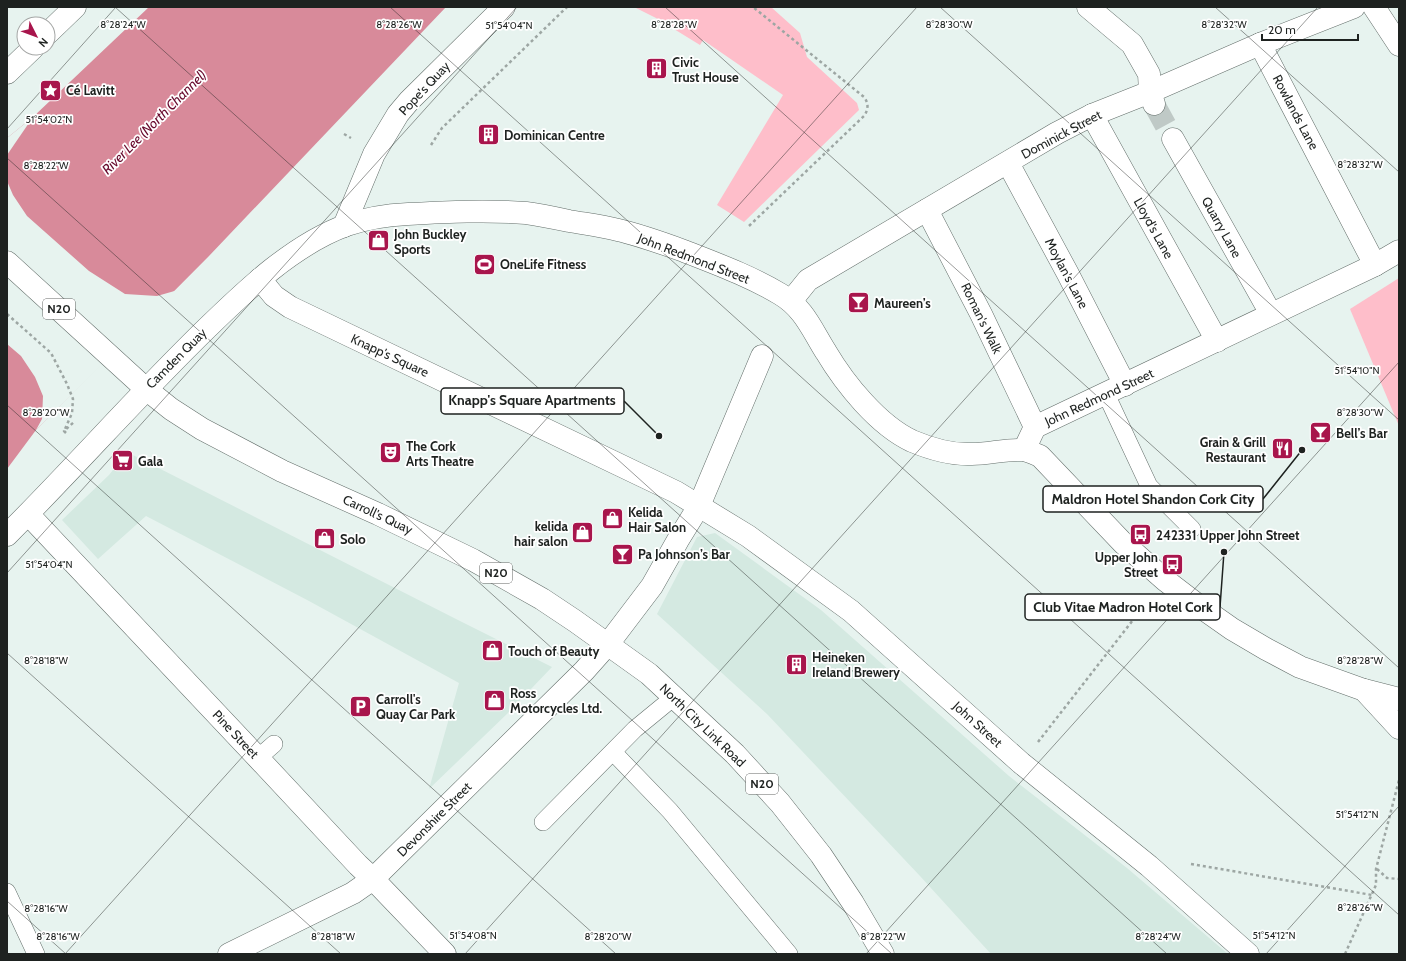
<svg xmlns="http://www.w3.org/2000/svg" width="1406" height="961" viewBox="0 0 1406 961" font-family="Cabin,sans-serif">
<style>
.built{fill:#d4e9e1}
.green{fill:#febeca}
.water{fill:#d88a9a}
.pier{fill:#e7f3ef}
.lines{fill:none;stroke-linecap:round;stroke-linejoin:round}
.street-tunnel{stroke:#bfc9c6;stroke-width:22;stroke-dasharray:22 11;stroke-linecap:butt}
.lane-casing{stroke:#636e6a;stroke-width:18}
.street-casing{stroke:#636e6a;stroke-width:23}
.secondary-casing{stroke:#636e6a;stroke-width:23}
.highway-casing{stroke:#636e6a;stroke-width:23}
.path{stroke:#9da6a3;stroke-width:2.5;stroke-dasharray:3 3;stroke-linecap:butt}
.lane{stroke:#fff;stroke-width:17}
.street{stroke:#fff;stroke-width:22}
.secondary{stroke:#fff;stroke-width:22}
.highway{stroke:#fff;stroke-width:22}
.ticks{fill:none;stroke:#1e2220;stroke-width:1;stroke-opacity:0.45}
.labels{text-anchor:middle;stroke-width:3.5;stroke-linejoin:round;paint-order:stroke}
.shield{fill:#fff;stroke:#626463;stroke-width:1}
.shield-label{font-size:12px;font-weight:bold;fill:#1e2220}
.poi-label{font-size:13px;font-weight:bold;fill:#1e2220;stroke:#fff;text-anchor:start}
.street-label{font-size:13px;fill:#1e2220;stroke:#fff}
.water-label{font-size:14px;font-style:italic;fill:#680a2d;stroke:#fff}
.ticks-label{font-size:10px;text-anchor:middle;fill:#1e2220;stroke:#fff;stroke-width:3.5;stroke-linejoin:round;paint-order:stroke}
.leader{fill:none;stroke:#1e2220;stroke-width:1.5}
.callout-dot{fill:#1e2220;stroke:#fff;stroke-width:1.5}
.callout{fill:#fff;stroke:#1e2220;stroke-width:1.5}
.callout-label{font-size:14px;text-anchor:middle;font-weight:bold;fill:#1e2220}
</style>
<rect width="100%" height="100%" fill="#e7f3ef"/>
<!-- built -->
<g class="built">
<path d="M127 452 458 620 552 667 509 712 429 789 459 683 309 601 146 516 98 559 62 520 109 475Z"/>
<path d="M715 533 821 610 1009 776 1127 868 1228 954H991L920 876 767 714 657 614 697 537Z"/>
</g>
<!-- green -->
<g class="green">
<path d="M634 7H771L800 33 807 57 857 103 859 110 744 222 717 205 783 95 703 40 700 45 656 18Z"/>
<path d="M1399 278V426L1350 309Z"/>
</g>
<!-- water -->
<path class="water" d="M149 7H446L209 256 36 430 7 469V138L33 117Z"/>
<!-- pier -->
<g class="pier">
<path d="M33 117 7 155V138Z"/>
<path d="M7 181 13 195 27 216 89 271 125 294 157 296 178 290 36 430 42 419 43 396 35 377 21 356 7 344Z"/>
</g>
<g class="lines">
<!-- street-tunnel -->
<path class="street-tunnel" d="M1155 106 1173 139"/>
<defs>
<g id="lane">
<path d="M1106 394 1149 486 1192 529"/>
<path d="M613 752 670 811 789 954"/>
<path d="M258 758 274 744"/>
<path d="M543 822 635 729 674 697"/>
<path d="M7 892 36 954"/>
</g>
<g id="street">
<path d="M1088 7 1132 44 1149 74 1150 92 1154 104"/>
<path d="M1374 7 1399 45"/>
<path d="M1260 44 1375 265"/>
<path d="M1092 115 1217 341"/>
<path d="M1173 139 1271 314"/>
<path d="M1008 163 1068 274 1125 385"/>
<path d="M927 210 981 314 1035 427"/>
<path d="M260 279 274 296 290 307 676 492 748 536 851 611 1021 763 1149 866 1248 954"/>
<path d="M791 301 808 280 1057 133 1092 115 1150 92 1260 44 1354 7"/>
<path d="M1024 450 1035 427 1375 265 1399 251"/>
<path d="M28 514 258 758 358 865 373 879 445 954"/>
<path d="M229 954 353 893 373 879 584 671 608 644 652 586 678 540 699 506 762 356"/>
</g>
<g id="secondary">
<path d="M48 33 75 7"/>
<path d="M7 73 33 48"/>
<path d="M344 226 374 154 398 114 409 101 504 7"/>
<path d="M7 535C75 467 138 395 207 328 246 290 294 244 347 225 367 218 387 215 408 214 447 212 487 210 526 213 541 215 555 218 569 221 586 224 602 226 618 230 640 235 662 243 684 251 717 264 750 276 780 294 804 308 812 330 826 352 845 384 878 425 912 441 931 449 952 455 972 454 989 454 1006 449 1022 450 1028 450 1034 454 1040 456L1123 543 1165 580 1195 603 1232 629 1266 649 1300 667 1364 690 1399 728"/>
<path d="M1364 690 1399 699"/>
</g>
<path id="highway" d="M7 262 146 389 171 409 202 429 282 471 378 514 473 560 542 599 575 621 649 674 735 754 780 803 821 855 853 903 883 954"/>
</defs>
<!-- lane casing -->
<use href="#lane" class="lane-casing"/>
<!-- street casing -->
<use href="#street" class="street-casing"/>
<!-- secondary casing -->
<use href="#secondary" class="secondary-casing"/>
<!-- highway casing -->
<use href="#highway" class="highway-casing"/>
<!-- path -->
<g class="path">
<path d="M344 134 351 138"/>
<path d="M431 145 442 128 567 7"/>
<path d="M749 226 865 115C868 108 869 104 864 97L753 7"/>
<path d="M7 314 51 353 67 384 73 399 72 413 65 429"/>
<path d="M66 433 64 431 75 421"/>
<path d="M1038 742 1147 602"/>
<path d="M1191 864 1372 895"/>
<path d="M1377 869 1387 878 1399 879"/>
<path d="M1345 954 1376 885V869L1399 780"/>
</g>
<!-- lane -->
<use href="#lane" class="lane"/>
<!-- street -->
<use href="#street" class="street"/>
<!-- secondary -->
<use href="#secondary" class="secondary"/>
<!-- highway -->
<use href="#highway" class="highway"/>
</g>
<!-- ticks -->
<path class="ticks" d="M115 7 1167 954M390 7 1399 915M665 7 1399 668M940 7 1399 420M1215 7 1399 172M7 129 116 7M7 158 892 954M7 405 616 954M7 573 517 7M7 653 341 954M7 901 66 954M65 954 917 7M465 954 1318 7M866 954 1399 362M1266 954 1399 806"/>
<!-- icons -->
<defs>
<symbol id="building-square" viewBox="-11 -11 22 22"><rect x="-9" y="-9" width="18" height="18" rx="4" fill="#a8154c" stroke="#fff"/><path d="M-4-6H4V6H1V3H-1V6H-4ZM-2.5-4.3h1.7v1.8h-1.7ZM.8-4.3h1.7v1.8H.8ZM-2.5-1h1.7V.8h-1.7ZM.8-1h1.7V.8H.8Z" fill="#fff"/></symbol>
<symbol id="sight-square" viewBox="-11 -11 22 22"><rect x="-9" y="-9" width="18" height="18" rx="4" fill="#a8154c" stroke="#fff"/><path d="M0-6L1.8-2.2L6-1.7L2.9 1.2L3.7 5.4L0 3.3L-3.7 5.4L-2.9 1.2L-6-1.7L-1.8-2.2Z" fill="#fff"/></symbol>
<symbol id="shop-square" viewBox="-11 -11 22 22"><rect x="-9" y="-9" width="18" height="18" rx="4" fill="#a8154c" stroke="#fff"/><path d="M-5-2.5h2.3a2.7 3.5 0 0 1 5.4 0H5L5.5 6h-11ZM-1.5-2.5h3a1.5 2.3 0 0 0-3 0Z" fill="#fff"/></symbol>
<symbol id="stadium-square" viewBox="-11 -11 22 22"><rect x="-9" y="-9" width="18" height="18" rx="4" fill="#a8154c" stroke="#fff"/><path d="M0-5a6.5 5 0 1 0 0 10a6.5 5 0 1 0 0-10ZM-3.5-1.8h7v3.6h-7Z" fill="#fff"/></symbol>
<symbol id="bar-square" viewBox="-11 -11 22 22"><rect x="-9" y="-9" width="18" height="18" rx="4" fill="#a8154c" stroke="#fff"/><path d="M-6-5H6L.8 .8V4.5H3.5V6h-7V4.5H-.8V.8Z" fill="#fff"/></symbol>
<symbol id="restaurant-square" viewBox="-11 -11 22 22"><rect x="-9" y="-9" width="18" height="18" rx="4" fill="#a8154c" stroke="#fff"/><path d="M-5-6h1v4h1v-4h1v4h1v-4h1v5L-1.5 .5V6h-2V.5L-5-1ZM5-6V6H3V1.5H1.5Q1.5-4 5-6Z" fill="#fff"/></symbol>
<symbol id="theatre-square" viewBox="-11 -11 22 22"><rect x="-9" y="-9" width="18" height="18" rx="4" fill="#a8154c" stroke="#fff"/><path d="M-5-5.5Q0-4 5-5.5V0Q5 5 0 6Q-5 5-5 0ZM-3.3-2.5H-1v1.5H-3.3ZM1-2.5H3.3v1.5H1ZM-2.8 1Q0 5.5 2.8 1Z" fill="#fff"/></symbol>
<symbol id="supermarket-square" viewBox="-11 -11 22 22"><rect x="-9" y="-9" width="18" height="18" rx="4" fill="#a8154c" stroke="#fff"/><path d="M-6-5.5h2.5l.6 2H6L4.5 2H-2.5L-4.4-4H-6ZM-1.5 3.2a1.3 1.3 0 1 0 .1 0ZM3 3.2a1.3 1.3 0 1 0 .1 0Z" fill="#fff"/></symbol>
<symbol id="bus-square" viewBox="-11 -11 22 22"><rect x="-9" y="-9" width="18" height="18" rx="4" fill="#a8154c" stroke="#fff"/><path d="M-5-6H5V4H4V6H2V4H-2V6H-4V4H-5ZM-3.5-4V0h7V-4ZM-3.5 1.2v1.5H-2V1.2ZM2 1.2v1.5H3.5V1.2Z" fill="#fff"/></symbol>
<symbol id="parking-square" viewBox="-11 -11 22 22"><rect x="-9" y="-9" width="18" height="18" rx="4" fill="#a8154c" stroke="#fff"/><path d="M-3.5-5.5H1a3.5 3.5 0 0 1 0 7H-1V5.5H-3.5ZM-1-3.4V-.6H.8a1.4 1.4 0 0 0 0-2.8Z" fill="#fff"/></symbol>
</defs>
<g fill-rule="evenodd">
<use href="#building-square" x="644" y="56" width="25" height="25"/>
<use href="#sight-square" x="38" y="78" width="25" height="25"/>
<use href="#building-square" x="476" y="122" width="25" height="25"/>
<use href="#shop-square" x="366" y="228" width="25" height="25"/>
<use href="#stadium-square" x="472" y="252" width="25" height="25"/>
<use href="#bar-square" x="846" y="290" width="25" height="25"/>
<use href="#bar-square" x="1308" y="420" width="25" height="25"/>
<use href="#restaurant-square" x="1270" y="436" width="25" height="25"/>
<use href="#theatre-square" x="378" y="440" width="25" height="25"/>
<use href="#supermarket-square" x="110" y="448" width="25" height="25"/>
<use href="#shop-square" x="600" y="506" width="25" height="25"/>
<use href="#shop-square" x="570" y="520" width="25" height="25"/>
<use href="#bus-square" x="1128" y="522" width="25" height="25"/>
<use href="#shop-square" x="312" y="526" width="25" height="25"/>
<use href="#bar-square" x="610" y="542" width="25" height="25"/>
<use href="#bus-square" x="1160" y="552" width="25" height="25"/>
<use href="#shop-square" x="480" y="638" width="25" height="25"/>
<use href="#building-square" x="784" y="652" width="25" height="25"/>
<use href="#shop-square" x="482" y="688" width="25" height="25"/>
<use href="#parking-square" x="348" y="694" width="25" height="25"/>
</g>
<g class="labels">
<!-- shield labels -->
<g class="shield">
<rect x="43" y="299" width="32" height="20" rx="3"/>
<rect x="480" y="563" width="32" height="20" rx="3"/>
<rect x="746" y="774" width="32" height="20" rx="3"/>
</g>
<g class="shield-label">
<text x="59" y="313">N20</text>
<text x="496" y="577">N20</text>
<text x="762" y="788">N20</text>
</g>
<!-- poi labels -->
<g class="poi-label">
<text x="672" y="67">Civic<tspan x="672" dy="15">Trust House</tspan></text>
<text x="66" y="95">Cé Lavitt</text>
<text x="504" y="140">Dominican Centre</text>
<text x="394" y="239">John Buckley<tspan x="394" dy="15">Sports</tspan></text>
<text x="500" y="269">OneLife Fitness</text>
<text x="874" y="308">Maureen’s</text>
<text x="1336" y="438">Bell’s Bar</text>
<text x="1266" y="447" text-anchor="end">Grain &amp; Grill<tspan x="1266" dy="15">Restaurant</tspan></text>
<text x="406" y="451">The Cork<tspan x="406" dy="15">Arts Theatre</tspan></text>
<text x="138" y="466">Gala</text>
<text x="628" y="517">Kelida<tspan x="628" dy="15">Hair Salon</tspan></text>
<text x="568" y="531" text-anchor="end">kelida<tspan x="568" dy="15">hair salon</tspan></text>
<text x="1156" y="540">242331 Upper John Street</text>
<text x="340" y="544">Solo</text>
<text x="638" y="559">Pa Johnson’s Bar</text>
<text x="1158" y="562" text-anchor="end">Upper John<tspan x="1158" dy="15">Street</tspan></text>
<text x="508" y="656">Touch of Beauty</text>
<text x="812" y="662">Heineken<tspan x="812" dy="15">Ireland Brewery</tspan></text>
<text x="510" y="698">Ross<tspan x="510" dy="15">Motorcycles Ltd.</tspan></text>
<text x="376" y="704">Carroll's<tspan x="376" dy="15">Quay Car Park</tspan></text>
</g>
<!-- street labels -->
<g class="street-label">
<text transform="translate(424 88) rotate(-47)" y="5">Pope's Quay</text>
<text transform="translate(1296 112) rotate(62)" y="5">Rowlands Lane</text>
<text transform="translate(1061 134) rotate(-28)" y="5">Dominick Street</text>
<text transform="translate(1222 227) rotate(61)" y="5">Quarry Lane</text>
<text transform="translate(1154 228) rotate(61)" y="5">Lloyd's Lane</text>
<text transform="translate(694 258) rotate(21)" y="5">John Redmond Street</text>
<text transform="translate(1067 273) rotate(62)" y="5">Moylan's Lane</text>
<text transform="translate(982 318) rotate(64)" y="5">Roman's Walk</text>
<text transform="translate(390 355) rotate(25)" y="5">Knapp's Square</text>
<text transform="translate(176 358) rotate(-45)" y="5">Camden Quay</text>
<text transform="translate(1099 397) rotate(-25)" y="5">John Redmond Street</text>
<text transform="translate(378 514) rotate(25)" y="5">Carroll's Quay</text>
<text transform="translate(978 724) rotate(42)" y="5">John Street</text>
<text transform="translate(703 725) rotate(44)" y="5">North City Link Road</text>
<text transform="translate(236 734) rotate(47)" y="5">Pine Street</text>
<text transform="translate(434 819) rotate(-45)" y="5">Devonshire Street</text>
</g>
<!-- water labels -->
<g class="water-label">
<text transform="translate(154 122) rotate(-45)" y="5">River Lee (North Channel)</text>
</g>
</g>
<g class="ticks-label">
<text x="399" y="28">8°28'26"W</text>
<text x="1224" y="28">8°28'32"W</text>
<text x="123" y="28">8°28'24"W</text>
<text x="674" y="28">8°28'28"W</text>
<text x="949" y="28">8°28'30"W</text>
<text x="509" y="29">51°54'04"N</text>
<text x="49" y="123">51°54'02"N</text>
<text x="1360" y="168">8°28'32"W</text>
<text x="46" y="169">8°28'22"W</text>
<text x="1357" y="374">51°54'10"N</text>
<text x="1360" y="416">8°28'30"W</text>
<text x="46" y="416">8°28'20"W</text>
<text x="49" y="568">51°54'04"N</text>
<text x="1360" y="664">8°28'28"W</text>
<text x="46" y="664">8°28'18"W</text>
<text x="1357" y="818">51°54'12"N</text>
<text x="1360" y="911">8°28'26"W</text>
<text x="46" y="912">8°28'16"W</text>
<text x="473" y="939">51°54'08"N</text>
<text x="1274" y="939">51°54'12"N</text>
<text x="58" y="940">8°28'16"W</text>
<text x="333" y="940">8°28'18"W</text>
<text x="608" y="940">8°28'20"W</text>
<text x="883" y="940">8°28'22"W</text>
<text x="1158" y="940">8°28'24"W</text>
</g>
<!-- callouts -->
<path class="leader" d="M659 436L624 401M1302 450L1263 499M1224 552L1220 607"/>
<g class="callout-dot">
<circle cx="659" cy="436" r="4"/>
<circle cx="1302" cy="450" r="4"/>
<circle cx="1224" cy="552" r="4"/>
</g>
<g class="callout">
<rect x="441" y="388" width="183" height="26" rx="4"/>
<rect x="1043" y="486" width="220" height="26" rx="4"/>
<rect x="1025" y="594" width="195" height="26" rx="4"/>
</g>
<g class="callout-label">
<text x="532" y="405">Knapp's Square Apartments</text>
<text x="1153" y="504">Maldron Hotel Shandon Cork City</text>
<text x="1123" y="612">Club Vitae Madron Hotel Cork</text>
</g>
<!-- border -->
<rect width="1406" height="961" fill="none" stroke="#1e2220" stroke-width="16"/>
<!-- north arrow -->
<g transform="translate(36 36) rotate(132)"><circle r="19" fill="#ffffff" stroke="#a5a7a6"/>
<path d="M0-3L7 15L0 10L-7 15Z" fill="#a8154c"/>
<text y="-6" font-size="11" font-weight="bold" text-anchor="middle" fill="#1e2220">N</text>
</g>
<!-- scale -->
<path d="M1262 34v6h96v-6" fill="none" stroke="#1e2220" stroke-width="2"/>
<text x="1268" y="34" font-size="12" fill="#1e2220" stroke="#ffffff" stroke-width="3" paint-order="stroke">20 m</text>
</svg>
